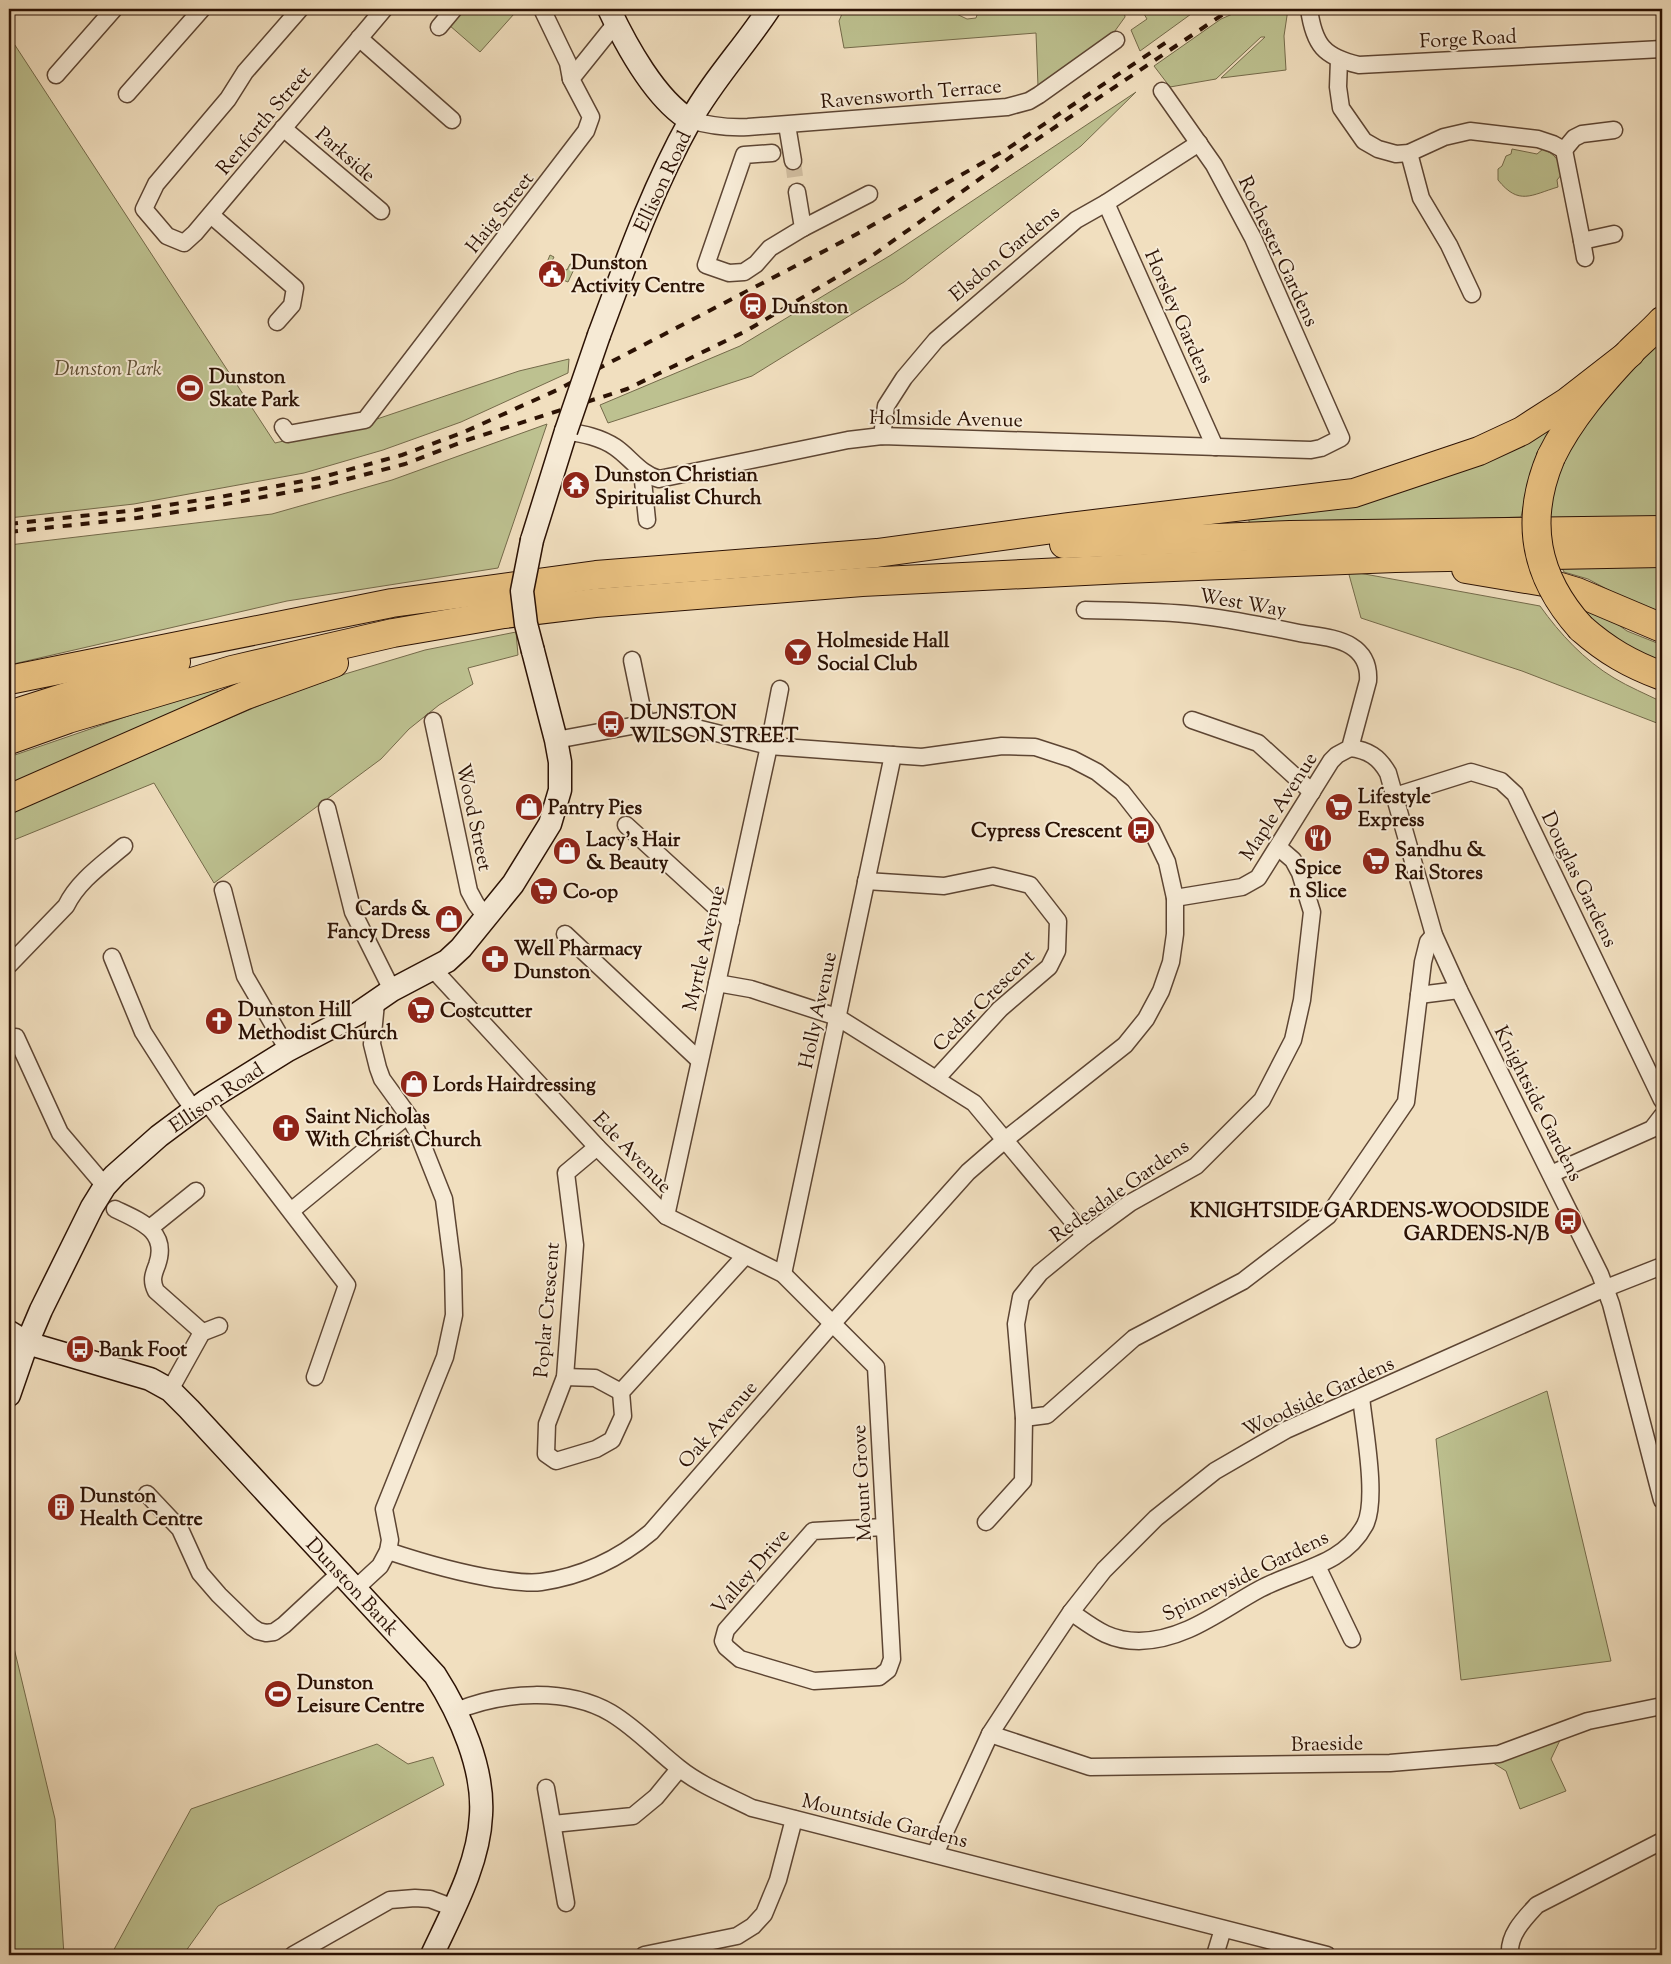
<svg xmlns="http://www.w3.org/2000/svg" width="1671" height="1964" viewBox="0 0 1671 1964" font-family="'Sorts Mill Goudy',serif">
<style>
.green{fill:#bdc190;stroke:#746a4a}
.lines{fill:none;stroke-linecap:round;stroke-linejoin:round}
.street-tunnel{stroke:#d3c0a3;stroke-width:16;stroke-dasharray:16 8;stroke-linecap:butt}
.street-casing{stroke:#5d4533;stroke-width:19}
.secondary-casing{stroke:#2c1204;stroke-width:25}
.highway-casing{stroke:#2c1204;stroke-width:30}
.street{stroke:#f6ead5;stroke-width:16}
.secondary{stroke:#f6ead5;stroke-width:22}
.highway{stroke:#e8c080;stroke-width:28}
.rail{stroke:#2c1204;stroke-width:4;stroke-dasharray:9 9;stroke-linecap:butt}
.secondary-bridge-casing{stroke:#2c1204;stroke-width:25;stroke-linecap:butt}
.highway-bridge-casing{stroke:#2c1204;stroke-width:30;stroke-linecap:butt}
.secondary-bridge{stroke:#f6ead5;stroke-width:22}
.highway-bridge{stroke:#e8c080;stroke-width:28}
.labels{text-anchor:middle;stroke-width:4;stroke-linejoin:round;paint-order:stroke}
.street-label{font-size:20px;fill:#2c1204;stroke:#f6ead5}
.poi-label{font-size:20px;font-weight:bold;fill:#2c1204;stroke:#f6ead5;text-anchor:start}
.park-label{font-size:20px;font-style:italic;fill:#5f4f35;stroke:#f6ead5}
</style>
<rect width="100%" height="100%" fill="#f1dfbf"/>
<filter id="stains"><feTurbulence type="fractalNoise" baseFrequency=".004" numOctaves="4"/><feColorMatrix values="0 0 0 0 .2 0 0 0 0 .09 0 0 0 0 .02 0 0 0 .5 -.17"/></filter>
<radialGradient id="worn" r=".72"><stop offset=".6" stop-color="#630" stop-opacity="0"/><stop offset="1" stop-color="#630" stop-opacity=".3"/></radialGradient>
<!-- green -->
<g class="green">
<path d="M464 9H507L514 14 480 52 449 25Z"/>
<path d="M844 9H946L967 19 976 18 979 9H1124L1125 17 1112 35 1038 86 1036 33 844 48 839 21Z"/>
<path d="M1141 9H1198L1140 51 1131 30 1147 19Z"/>
<path d="M1244 9H1288L1284 36 1286 70 1221 78 1265 37H1261L1216 79 1170 87 1154 66 1221 19Z"/>
<path d="M9 36 275 443 374 420 519 371 569 359 568 373 461 422 383 450 304 473 134 504 9 518Z"/>
<path d="M1136 92 1081 146 904 282 752 376 608 423 600 405 740 346 891 255Z"/>
<path d="M1512 149 1537 154 1543 149C1556 155 1559 160 1562 174L1557 180 1558 187C1531 195 1519 206 1498 180V169L1502 166 1506 156 1511 154Z"/>
<path d="M550 255 554 257 551 263 567 270 570 264 576 265 568 282 543 272Z"/>
<path d="M1662 336V518L1549 519 1553 491 1562 464 1598 400Z"/>
<path d="M1560 420 1530 476 1521 517 1250 525 1248 517Z"/>
<path d="M547 424 498 568 287 601 9 665V545L272 514 392 480Z"/>
<path d="M1560 564 1662 565V613L1631 602 1588 579 1564 572Z"/>
<path d="M1348 571 1540 606C1560 634 1584 660 1614 678 1629 687 1646 694 1662 702V725L1522 671 1361 618Z"/>
<path d="M1584 600 1627 631 1662 645V665L1623 650 1584 613Z"/>
<path d="M516 632 518 655 468 668 473 684 439 705 409 729 381 759 214 883 154 783 9 842V812L270 701 345 674 425 650Z"/>
<path d="M215 686 220 697 9 789V757Z"/>
<path d="M1547 1391 1611 1661 1461 1680 1436 1439Z"/>
<path d="M9 1627 55 1819 64 1955H26L9 1951Z"/>
<path d="M1562 1736 1551 1759 1566 1791 1520 1809 1506 1771 1490 1761Z"/>
<path d="M377 1744 408 1764 433 1757 444 1785 218 1906 183 1955H111L191 1809Z"/>
</g>
<g class="lines">
<!-- street-tunnel -->
<path class="street-tunnel" d="M793 161 797 192"/>
<defs>
<g id="street">
<path d="M300 9 245 72 228 99 156 184 144 209 167 236 184 243 195 233 384 9"/>
<path d="M542 9 568 63 571 79"/>
<path d="M1309 9C1314 45 1324 57 1359 65L1662 49"/>
<path d="M439 27 454 9"/>
<path d="M359 38 452 120"/>
<path d="M1339 60 1338 87 1341 108 1364 141 1378 149 1396 154 1409 153 1444 137 1470 131 1538 139 1553 144 1564 150 1574 138 1582 134 1614 130"/>
<path d="M56 75 114 9"/>
<path d="M127 94 202 9"/>
<path d="M690 120C710 126 727 128 748 127L1007 107 1029 101 1039 95 1116 40"/>
<path d="M787 125 793 161"/>
<path d="M283 128 381 211"/>
<path d="M1564 150 1582 241 1614 234"/>
<path d="M772 153 744 155 706 265 729 273 744 272 756 264 770 248 803 228 797 192"/>
<path d="M1409 153 1421 198 1449 245 1472 294"/>
<path d="M1106 203 1215 447"/>
<path d="M211 215 295 288 292 305 277 322"/>
<path d="M803 228 869 194"/>
<path d="M1582 241 1585 258"/>
<path d="M283 427 288 434 365 420 586 131 591 117 571 79 616 23"/>
<path d="M566 431C583 434 600 437 615 447 630 457 640 474 659 479L848 440 882 436 1311 450 1321 448 1341 438 1253 238 1214 165 1162 91"/>
<path d="M882 436 886 406 904 378 936 340 1076 220 1106 203 1199 143"/>
<path d="M642 471 647 520"/>
<path d="M1085 610C1122 611 1160 611 1196 615 1231 619 1265 626 1299 633 1315 636 1337 637 1351 646 1364 654 1369 666 1368 681L1350 748 1337 755 1331 761 1258 878 1242 887 1175 898"/>
<path d="M632 660 645 723"/>
<path d="M1192 720 1258 743 1312 792"/>
<path d="M433 721 469 891 476 904 486 917"/>
<path d="M1350 748C1368 750 1379 757 1388 773L1434 935 1459 990 1600 1274 1611 1304 1662 1500"/>
<path d="M1395 796 1471 772 1501 781 1515 794 1662 1100"/>
<path d="M327 808 353 912 392 990"/>
<path d="M626 825 731 921"/>
<path d="M866 881 944 886 993 876 1030 885 1058 921 1057 951 1049 967 1000 1009 936 1079"/>
<path d="M223 890 245 976 288 1050"/>
<path d="M565 934 699 1060"/>
<path d="M112 957 143 1032 182 1093 194 1110"/>
<path d="M9 965 66 906C78 881 103 864 124 846"/>
<path d="M433 969 597 1147 666 1216 783 1274 876 1367 892 1659 888 1670 879 1677 814 1681 740 1659 726 1647 723 1641 726 1630 813 1531 884 1527"/>
<path d="M717 983 751 989 837 1017 974 1103 1085 1236"/>
<path d="M1419 995 1459 990"/>
<path d="M16 1037 60 1133 105 1186"/>
<path d="M206 1101 347 1285 315 1377"/>
<path d="M597 1147 566 1173 575 1245 565 1377 547 1424 546 1454 556 1461 596 1449 612 1440 623 1416 621 1392 745 1256"/>
<path d="M1551 1174 1652 1129 1662 1116"/>
<path d="M115 1209C140 1221 169 1231 157 1265 153 1275 151 1281 156 1291L200 1330V1336L170 1390"/>
<path d="M291 1211 408 1115"/>
<path d="M666 1216 769 746 780 689"/>
<path d="M150 1228 196 1191"/>
<path d="M783 1274 893 755"/>
<path d="M201 1333 219 1326"/>
<path d="M565 1377 595 1378 621 1392"/>
<path d="M1024 1418 1047 1415 1134 1338 1243 1281 1328 1216 1406 1102 1423 962 1428 942 1434 935"/>
<path d="M147 1494 180 1529 200 1573 219 1595 252 1627 258 1631 266 1633 274 1632 284 1625 340 1573"/>
<path d="M986 1522 1023 1481 1024 1418 1016 1324 1021 1297 1040 1273 1085 1236 1130 1203 1196 1166 1262 1100 1293 1040 1302 1000 1312 912 1300 873 1293 860 1278 847"/>
<path d="M388 1551C424 1563 459 1573 496 1579 510 1581 527 1584 541 1582 584 1576 619 1559 651 1532L832 1324 968 1172 1006 1139 1125 1045 1146 1019 1161 991 1171 962 1175 934V898L1167 862 1151 829 1122 792 1097 772 1072 759 1035 747 1002 746 922 757 893 755 769 746 664 720 556 740"/>
<path d="M1317 1566 1352 1639"/>
<path d="M355 1589 380 1566 388 1551 390 1540 384 1509 445 1357 454 1315 453 1270 444 1199 417 1131 408 1115 382 1079 378 1068 372 1044 376 1003"/>
<path d="M1071 1612C1094 1628 1109 1641 1139 1641 1186 1640 1221 1610 1260 1589 1297 1569 1343 1566 1365 1525 1378 1500 1364 1427 1361 1397"/>
<path d="M456 1711C502 1692 566 1687 611 1713 636 1728 656 1750 679 1768 700 1785 728 1796 752 1808L1327 1955"/>
<path d="M990 1734 1090 1767 1390 1763 1499 1754 1588 1721 1662 1706"/>
<path d="M546 1788 566 1903"/>
<path d="M553 1824 633 1816 656 1797 679 1769"/>
<path d="M935 1854 990 1734 1024 1682 1071 1612 1104 1570 1156 1518 1215 1471 1286 1430 1596 1292 1662 1266"/>
<path d="M293 1955 390 1900 415 1898 430 1899 454 1908"/>
<path d="M644 1955 737 1936 753 1926 764 1914 778 1880 794 1819"/>
<path d="M1215 1955 1223 1929"/>
<path d="M1510 1955C1508 1935 1524 1919 1537 1905L1662 1841"/>
</g>
<g id="secondary">
<path d="M609 9C626 45 656 100 690 120"/>
<path d="M599 335C626 263 652 189 690 121 712 81 744 47 769 9"/>
<path d="M532 540 566 431"/>
<path d="M9 1332 27 1343 150 1379 170 1390 189 1409 435 1675C460 1714 484 1768 481 1815 479 1864 452 1912 432 1955"/>
<path d="M9 1395 27 1343 41 1310 92 1207 105 1186 115 1175 159 1136 206 1101 288 1050 357 1014 392 990 447 961 461 948 513 884 550 824 560 790V762L556 740 533 651"/>
</g>
<g id="highway">
<path d="M1551 457C1570 418 1599 385 1629 353 1640 342 1652 332 1662 321"/>
<path d="M1064 544 1290 535 1662 530"/>
<path d="M1466 569 1544 582 1577 592 1662 628"/>
<path d="M1581 628C1607 651 1630 664 1662 676"/>
<path d="M9 680 392 603 596 575 877 553 1068 527 1354 493 1479 451 1522 431 1567 402 1630 353"/>
<path d="M9 715 176 662"/>
<path d="M9 740 68 719 232 670 393 633 504 614 595 603 862 582 1124 569 1395 558 1662 553"/>
<path d="M9 799 246 695 334 663"/>
</g>
</defs>
<!-- street casing -->
<use href="#street" class="street-casing"/>
<!-- secondary casing -->
<use href="#secondary" class="secondary-casing"/>
<!-- highway casing -->
<use href="#highway" class="highway-casing"/>
<!-- street -->
<use href="#street" class="street"/>
<!-- secondary -->
<use href="#secondary" class="secondary"/>
<!-- highway -->
<use href="#highway" class="highway"/>
<!-- rail -->
<g class="rail">
<path d="M9 524 136 510 220 497 319 478 402 455 464 432 557 390 855 235 1007 149 1168 41"/>
<path d="M9 532 137 518 221 505 321 486 405 464 467 440 627 389 746 331 869 258 1012 156 1231 9"/>
</g>
<defs>
<g id="secondary-bridge">
<path d="M566 431 599 335"/>
<path d="M532 540 522 591 526 624 533 651"/>
</g>
<path id="highway-bridge" d="M1551 457C1524 521 1535 577 1581 628"/>
</defs>
<!-- secondary-bridge casing -->
<use href="#secondary-bridge" class="secondary-bridge-casing"/>
<!-- highway-bridge casing -->
<use href="#highway-bridge" class="highway-bridge-casing"/>
<!-- secondary-bridge -->
<use href="#secondary-bridge" class="secondary-bridge"/>
<!-- highway-bridge -->
<use href="#highway-bridge" class="highway-bridge"/>
</g>
<!-- icons -->
<defs>
<symbol id="civic-disc" viewBox="-11 -11 22 22"><circle r="9.5" fill="#8f2418" stroke="#f6ead5"/><path d="M-.6-6.5H3V-4.5H.6V-3L4-1V1h2V6H-6V1h2V-1L-.6-3ZM-1.2 2.5V6h2.4V2.5Z" fill="#fff"/></symbol>
<symbol id="station-disc" viewBox="-11 -11 22 22"><circle r="9.5" fill="#8f2418" stroke="#f6ead5"/><path d="M-3-6H3Q5-6 5-4V2Q5 4 3 4L4.5 6H3L1.5 4h-3L-3 6H-4.5L-3 4Q-5 4-5 2V-4Q-5-6-3-6ZM-3.5-4v3h7v-3ZM-3.5 1v1.5H-2V1ZM2 1v1.5H3.5V1Z" fill="#fff"/></symbol>
<symbol id="stadium-disc" viewBox="-11 -11 22 22"><circle r="9.5" fill="#8f2418" stroke="#f6ead5"/><path d="M0-5a6.5 5 0 1 0 0 10a6.5 5 0 1 0 0-10ZM-3.5-1.8h7v3.6h-7Z" fill="#fff"/></symbol>
<symbol id="temple-disc" viewBox="-11 -11 22 22"><circle r="9.5" fill="#8f2418" stroke="#f6ead5"/><path d="M0-6L5-2H3V0L6.5 2.5H4V6H1.5V3h-3V6H-4V2.5H-6.5L-3 0V-2H-5Z" fill="#fff"/></symbol>
<symbol id="bar-disc" viewBox="-11 -11 22 22"><circle r="9.5" fill="#8f2418" stroke="#f6ead5"/><path d="M-6-5H6L.8 .8V4.5H3.5V6h-7V4.5H-.8V.8Z" fill="#fff"/></symbol>
<symbol id="bus-disc" viewBox="-11 -11 22 22"><circle r="9.5" fill="#8f2418" stroke="#f6ead5"/><path d="M-5-6H5V4H4V6H2V4H-2V6H-4V4H-5ZM-3.5-4V0h7V-4ZM-3.5 1.2v1.5H-2V1.2ZM2 1.2v1.5H3.5V1.2Z" fill="#fff"/></symbol>
<symbol id="shop-disc" viewBox="-11 -11 22 22"><circle r="9.5" fill="#8f2418" stroke="#f6ead5"/><path d="M-5-2.5h2.3a2.7 3.5 0 0 1 5.4 0H5L5.5 6h-11ZM-1.5-2.5h3a1.5 2.3 0 0 0-3 0Z" fill="#fff"/></symbol>
<symbol id="supermarket-disc" viewBox="-11 -11 22 22"><circle r="9.5" fill="#8f2418" stroke="#f6ead5"/><path d="M-6-5.5h2.5l.6 2H6L4.5 2H-2.5L-4.4-4H-6ZM-1.5 3.2a1.3 1.3 0 1 0 .1 0ZM3 3.2a1.3 1.3 0 1 0 .1 0Z" fill="#fff"/></symbol>
<symbol id="restaurant-disc" viewBox="-11 -11 22 22"><circle r="9.5" fill="#8f2418" stroke="#f6ead5"/><path d="M-5-6h1v4h1v-4h1v4h1v-4h1v5L-1.5 .5V6h-2V.5L-5-1ZM5-6V6H3V1.5H1.5Q1.5-4 5-6Z" fill="#fff"/></symbol>
<symbol id="pharmacy-disc" viewBox="-11 -11 22 22"><circle r="9.5" fill="#8f2418" stroke="#f6ead5"/><path d="M-2-6h4v4h4v4h-4v4h-4v-4h-4v-4h4Z" fill="#fff"/></symbol>
<symbol id="church-disc" viewBox="-11 -11 22 22"><circle r="9.5" fill="#8f2418" stroke="#f6ead5"/><path d="M-1.2-6h2.4v3.5h3.3v2.4h-3.3V6h-2.4V-.1h-3.3v-2.4h3.3Z" fill="#fff"/></symbol>
<symbol id="building-disc" viewBox="-11 -11 22 22"><circle r="9.5" fill="#8f2418" stroke="#f6ead5"/><path d="M-4-6H4V6H1V3H-1V6H-4ZM-2.5-4.3h1.7v1.8h-1.7ZM.8-4.3h1.7v1.8H.8ZM-2.5-1h1.7V.8h-1.7ZM.8-1h1.7V.8H.8Z" fill="#fff"/></symbol>
</defs>
<g fill-rule="evenodd">
<use href="#civic-disc" x="536" y="258" width="32" height="32"/>
<use href="#station-disc" x="737" y="290" width="32" height="32"/>
<use href="#stadium-disc" x="174" y="372" width="32" height="32"/>
<use href="#temple-disc" x="560" y="469" width="32" height="32"/>
<use href="#bar-disc" x="782" y="636" width="32" height="32"/>
<use href="#bus-disc" x="595" y="708" width="32" height="32"/>
<use href="#shop-disc" x="513" y="791" width="32" height="32"/>
<use href="#supermarket-disc" x="1323" y="791" width="32" height="32"/>
<use href="#bus-disc" x="1125" y="814" width="32" height="32"/>
<use href="#restaurant-disc" x="1302" y="822" width="32" height="32"/>
<use href="#shop-disc" x="551" y="835" width="32" height="32"/>
<use href="#supermarket-disc" x="1360" y="845" width="32" height="32"/>
<use href="#supermarket-disc" x="528" y="875" width="32" height="32"/>
<use href="#shop-disc" x="433" y="903" width="32" height="32"/>
<use href="#pharmacy-disc" x="479" y="943" width="32" height="32"/>
<use href="#supermarket-disc" x="405" y="994" width="32" height="32"/>
<use href="#church-disc" x="203" y="1005" width="32" height="32"/>
<use href="#shop-disc" x="398" y="1068" width="32" height="32"/>
<use href="#church-disc" x="270" y="1112" width="32" height="32"/>
<use href="#bus-disc" x="1552" y="1205" width="32" height="32"/>
<use href="#bus-disc" x="64" y="1333" width="32" height="32"/>
<use href="#building-disc" x="45" y="1491" width="32" height="32"/>
<use href="#stadium-disc" x="262" y="1678" width="32" height="32"/>
</g>
<g class="labels">
<!-- street labels -->
<g class="street-label">
<text transform="translate(1468 38) rotate(-3)" y="7">Forge Road</text>
<text transform="translate(911 93) rotate(-5)" y="7">Ravensworth Terrace</text>
<text transform="translate(263 120) rotate(-50)" y="7">Renforth Street</text>
<text transform="translate(346 154) rotate(41)" y="7">Parkside</text>
<text transform="translate(662 181) rotate(-65)" y="7">Ellison Road</text>
<text transform="translate(499 212) rotate(-52)" y="7">Haig Street</text>
<text transform="translate(1279 251) rotate(65)" y="7">Rochester Gardens</text>
<text transform="translate(1004 253) rotate(-40)" y="7">Elsdon Gardens</text>
<text transform="translate(1180 316) rotate(66)" y="7">Horsley Gardens</text>
<text transform="translate(946 418) rotate(1)" y="7">Holmside Avenue</text>
<text transform="translate(1243 602) rotate(10)" y="7">West Way</text>
<text transform="translate(1278 806) rotate(-57)" y="7">Maple Avenue</text>
<text transform="translate(475 817) rotate(78)" y="7">Wood Street</text>
<text transform="translate(1580 879) rotate(64)" y="7">Douglas Gardens</text>
<text transform="translate(703 948) rotate(-77)" y="7">Myrtle Avenue</text>
<text transform="translate(983 1000) rotate(-45)" y="7">Cedar Crescent</text>
<text transform="translate(817 1010) rotate(-78)" y="7">Holly Avenue</text>
<text transform="translate(216 1097) rotate(-34)" y="7">Ellison Road</text>
<text transform="translate(1539 1103) rotate(63)" y="7">Knightside Gardens</text>
<text transform="translate(633 1152) rotate(46)" y="7">Ede Avenue</text>
<text transform="translate(1119 1190) rotate(-35)" y="7">Redesdale Gardens</text>
<text transform="translate(546 1310) rotate(-85)" y="7">Poplar Crescent</text>
<text transform="translate(1318 1396) rotate(-25)" y="7">Woodside Gardens</text>
<text transform="translate(717 1424) rotate(-49)" y="7">Oak Avenue</text>
<text transform="translate(861 1483) rotate(-93)" y="7">Mount Grove</text>
<text transform="translate(750 1571) rotate(-49)" y="7">Valley Drive</text>
<text transform="translate(1245 1575) rotate(-26)" y="7">Spinneyside Gardens</text>
<text transform="translate(353 1586) rotate(47)" y="7">Dunston Bank</text>
<text transform="translate(1327 1743) rotate(-1)" y="7">Braeside</text>
<text transform="translate(885 1820) rotate(14)" y="7">Mountside Gardens</text>
</g>
<!-- poi labels -->
<g class="poi-label">
<text x="571" y="269">Dunston<tspan x="571" dy="23">Activity Centre</tspan></text>
<text x="772" y="313">Dunston</text>
<text x="209" y="383">Dunston<tspan x="209" dy="23">Skate Park</tspan></text>
<text x="595" y="481">Dunston Christian<tspan x="595" dy="23">Spiritualist Church</tspan></text>
<text x="817" y="647">Holmeside Hall<tspan x="817" dy="23">Social Club</tspan></text>
<text x="630" y="719">DUNSTON<tspan x="630" dy="23">WILSON STREET</tspan></text>
<text x="1358" y="803">Lifestyle<tspan x="1358" dy="23">Express</tspan></text>
<text x="548" y="814">Pantry Pies</text>
<text x="1122" y="837" text-anchor="end">Cypress Crescent</text>
<text x="586" y="846">Lacy's Hair<tspan x="586" dy="23">&amp; Beauty</tspan></text>
<text x="1395" y="856">Sandhu &amp;<tspan x="1395" dy="23">Rai Stores</tspan></text>
<text x="1318" y="874" text-anchor="middle">Spice<tspan x="1318" dy="23">n Slice</tspan></text>
<text x="563" y="898">Co-op</text>
<text x="430" y="915" text-anchor="end">Cards &amp;<tspan x="430" dy="23">Fancy Dress</tspan></text>
<text x="514" y="955">Well Pharmacy<tspan x="514" dy="23">Dunston</tspan></text>
<text x="238" y="1016">Dunston Hill<tspan x="238" dy="23">Methodist Church</tspan></text>
<text x="440" y="1017">Costcutter</text>
<text x="433" y="1091">Lords Hairdressing</text>
<text x="305" y="1123">Saint Nicholas<tspan x="305" dy="23">With Christ Church</tspan></text>
<text x="1549" y="1217" text-anchor="end">KNIGHTSIDE GARDENS-WOODSIDE<tspan x="1549" dy="23">GARDENS-N/B</tspan></text>
<text x="99" y="1356">Bank Foot</text>
<text x="80" y="1502">Dunston<tspan x="80" dy="23">Health Centre</tspan></text>
<text x="297" y="1689">Dunston<tspan x="297" dy="23">Leisure Centre</tspan></text>
</g>
<!-- park labels -->
<g class="park-label">
<text x="108" y="375">Dunston Park</text>
</g>
</g>
<!-- margin -->
<rect width="1671" height="1964" fill="none" stroke="#f1dfbf" stroke-width="30"/>
<rect x="10" y="10" width="1651" height="1944" fill="none" stroke="#2c1204" stroke-width="2.5"/>
<rect x="15" y="15" width="1641" height="1934" fill="none" stroke="#2c1204"/>
<rect width="100%" height="100%" filter="url(#stains)"/>
<rect width="100%" height="100%" fill="url(#worn)"/>
</svg>
